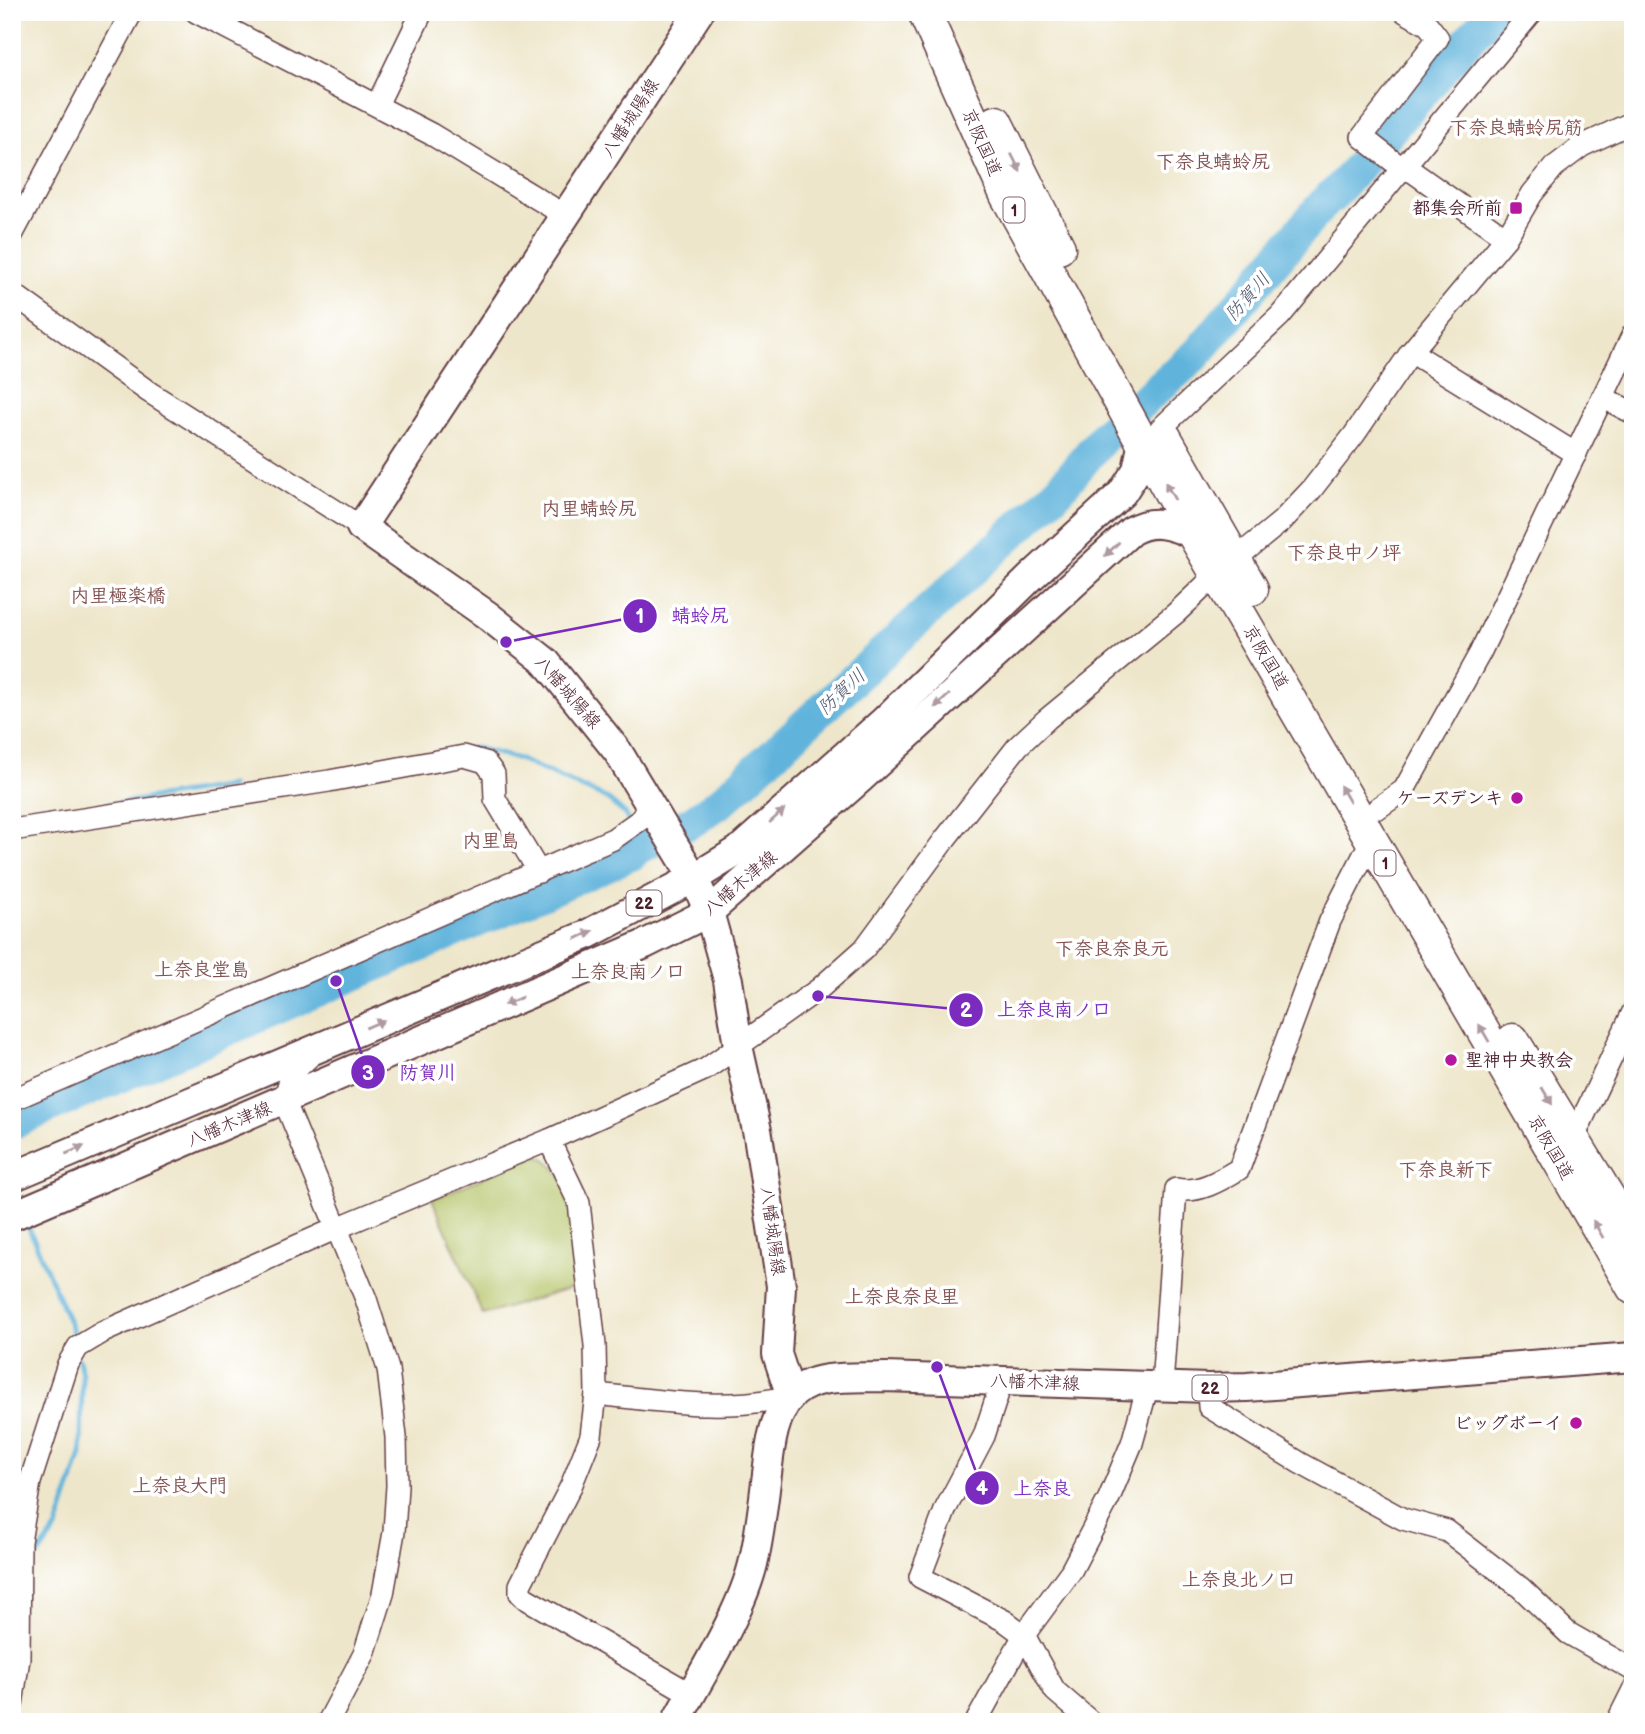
<svg xmlns="http://www.w3.org/2000/svg" width="1645" height="1734" viewBox="0 0 1645 1734" font-family="'Balsamiq Sans','Klee One',sans-serif">
<style>
.green{fill:#b4c366;stroke:#7f7148;stroke-width:2}
.lines{fill:none;stroke-linecap:round;stroke-linejoin:round}
.stream{stroke:#60b4dc;stroke-width:5}
.river{stroke:#60b4dc;stroke-width:33}
.minor-casing{stroke:#633d43;stroke-width:24}
.major-casing{stroke:#633d43;stroke-width:32}
.highway-casing{stroke:#633d43;stroke-width:35}
.minor{stroke:#fff;stroke-width:21}
.major{stroke:#fff;stroke-width:28}
.highway{stroke:#fff;stroke-width:32}
.oneway{fill:#ae9aa0}
.poi-dot{fill:#b5179e;stroke:#fff;stroke-width:2.5}
.labels{text-anchor:middle;stroke-width:7;stroke-linejoin:round;paint-order:stroke}
.shield{fill:#fff;stroke:#80626b;stroke-width:2}
.shield-label{font-size:16px;font-weight:bold;fill:#4a1f2b}
.street-label{font-size:18px;fill:#4a1f2b;stroke:#fff}
.poi-label{font-size:18px;font-weight:bold;fill:#4a1f2b;stroke:#fff;text-anchor:end}
.neighbourhood-label{font-size:19px;font-weight:bold;fill:#815150;stroke:#fff}
.water-label{font-size:19px;font-style:italic;fill:#535b72;stroke:#fff}
.leader{fill:none;stroke:#7b2cbf;stroke-width:2.5}
.callout-dot{fill:#7b2cbf;stroke:#fff;stroke-width:2.5}
.mark-label{font-size:21px;text-anchor:middle;font-weight:bold;fill:#fff}
.callout-label{font-size:19px;text-anchor:middle;font-weight:bold;fill:#7b2cbf;stroke:#fff;stroke-width:7;stroke-linejoin:round;paint-order:stroke}
</style>
<rect width="100%" height="100%" fill="#fff"/>
<filter id="ink" filterUnits="userSpaceOnUse"><feTurbulence type="fractalNoise" baseFrequency=".0143" numOctaves="2"/><feDisplacementMap in="SourceGraphic" scale="14" xChannelSelector="R" yChannelSelector="G"/><feConvolveMatrix kernelMatrix="1 2 1 2 8 2 1 2 1" color-interpolation-filters="sRGB"/></filter>
<filter id="wash" filterUnits="userSpaceOnUse"><feTurbulence type="fractalNoise" baseFrequency=".00686" numOctaves="4" result="noise"/><feDisplacementMap in="SourceGraphic" scale="28" xChannelSelector="R" yChannelSelector="G"/><feGaussianBlur stdDeviation="1.57" result="paint"/><feColorMatrix in="noise" values="0 0 0 0 0 0 0 0 0 0 0 0 0 0 0 0 0 1.4 0 .05"/><feComposite in="paint" operator="in"/></filter>
<g filter="url(#wash)">
<rect width="100%" height="100%" fill="#eee6ca"/>
<!-- green -->
<path class="green" d="M540 1156C580 1176 578 1246 582 1285L483 1315 432 1199 532 1157Z"/>
<g class="lines">
<!-- stream -->
<g class="stream">
<path d="M469 749 476 748 518 759 606 798 625 814 628 820"/>
<path d="M12 816 42 815 231 786"/>
<path d="M633 829 643 847"/>
<path d="M12 1189 19 1204"/>
<path d="M25 1219 72 1329 75 1343"/>
<path d="M27 1570 57 1528 81 1454 82 1375 79 1359"/>
</g>
<!-- river -->
<path class="river" d="M12 1123 632 854 634 850 693 821 722 801 1059 490 1107 433 1197 354 1328 198H1331L1493 12"/>
</g>
</g>
<g filter="url(#ink)">
<g class="lines">
<defs>
<g id="minor">
<path d="M196 12 431 134 566 216"/>
<path d="M1405 12 1428 25 1438 38 1362 137 1403 169 1413 172 1506 238"/>
<path d="M377 105 422 12"/>
<path d="M12 235 132 12"/>
<path d="M12 293 149 392 361 527"/>
<path d="M1411 352 1576 454"/>
<path d="M1604 398 1633 413"/>
<path d="M1160 429 1280 316 1532 12"/>
<path d="M1378 808 1404 790 1480 653 1633 334"/>
<path d="M12 830 329 781 464 756 485 762 494 774 495 799 539 872"/>
<path d="M310 1056 292 1073 284 1100 366 1299 388 1369 396 1437 397 1486 394 1532 383 1594 364 1654 328 1722"/>
<path d="M12 1100 613 839 640 820 652 804"/>
<path d="M1573 1139 1633 1012"/>
<path d="M549 1140 579 1203 595 1345 596 1394 591 1436 571 1486 520 1585V1593L525 1598 691 1694"/>
<path d="M1002 1381 984 1436 946 1508 920 1577 1005 1621 1024 1635 1055 1691 1091 1722"/>
<path d="M1162 1386 1176 1189C1198 1194 1221 1180 1239 1169L1330 921 1372 839"/>
<path d="M1208 1388 1209 1407 1300 1463 1403 1519 1447 1531 1521 1588 1568 1633 1633 1670"/>
<path d="M596 1394C662 1401 725 1412 791 1396"/>
<path d="M12 1704 19 1659 20 1542 30 1482 68 1364 78 1347 103 1332 337 1228 549 1140 706 1069 819 989 864 949 945 839 1018 746 1047 719 1176 613 1217 574 1282 521 1312 489 1354 435 1411 352 1506 238 1532 194 1554 167 1582 146 1633 122"/>
<path d="M976 1722 1024 1635 1071 1571 1109 1498 1132 1443 1148 1385"/>
<path d="M1617 1722 1633 1690"/>
</g>
<g id="major">
<path d="M699 12 361 527 487 615 546 662 618 752 694 878 709 912 728 980 738 1046 758 1135 781 1286 777 1354 791 1396"/>
<path d="M12 1177 586 935 694 878 738 851 884 721 1031 577 1122 493 1137 470 1143 441"/>
<path d="M12 1216 645 944 709 912 861 778 1131 531C1153 518 1172 525 1193 534"/>
<path d="M676 1722C701 1675 741 1613 753 1564 760 1535 763 1504 767 1474 770 1448 773 1414 793 1394 815 1373 856 1378 885 1377L1208 1388 1247 1387 1633 1357"/>
</g>
<g id="highway">
<path d="M924 12 1006 195 1119 400 1193 534 1633 1288"/>
<path d="M996 122 1059 248"/>
<path d="M1165 437 1252 589"/>
<path d="M1513 1040 1633 1237"/>
</g>
</defs>
<!-- minor casing -->
<use href="#minor" class="minor-casing"/>
<!-- major casing -->
<use href="#major" class="major-casing"/>
<!-- highway casing -->
<use href="#highway" class="highway-casing"/>
<!-- minor -->
<use href="#minor" class="minor"/>
<!-- major -->
<use href="#major" class="major"/>
<!-- highway -->
<use href="#highway" class="highway"/>
</g>
<!-- one-way arrows -->
<defs><path id="oneway-solid" d="M-6-.8H1V-3.2L6.5 0L1 3.2V.8H-6Z" transform="scale(1.75)"/></defs>
<g class="oneway">
<use href="#oneway-solid" transform="translate(1016 163) rotate(63)"/>
<use href="#oneway-solid" transform="translate(1170 491) rotate(-119)"/>
<use href="#oneway-solid" transform="translate(1112 549) rotate(136)"/>
<use href="#oneway-solid" transform="translate(942 701) rotate(138)"/>
<use href="#oneway-solid" transform="translate(1345 794) rotate(-120)"/>
<use href="#oneway-solid" transform="translate(777 816) rotate(-42)"/>
<use href="#oneway-solid" transform="translate(584 935) rotate(-25)"/>
<use href="#oneway-solid" transform="translate(513 1001) rotate(157)"/>
<use href="#oneway-solid" transform="translate(375 1024) rotate(-23)"/>
<use href="#oneway-solid" transform="translate(1484 1033) rotate(-120)"/>
<use href="#oneway-solid" transform="translate(1547 1096) rotate(59)"/>
<use href="#oneway-solid" transform="translate(75 1150) rotate(-23)"/>
<use href="#oneway-solid" transform="translate(1598 1229) rotate(-120)"/>
</g>
</g>
<!-- markers -->
<g class="poi-dot">
<rect x="1509" y="201" width="14" height="14" rx="3.5"/>
<circle cx="1517" cy="798" r="7"/>
<circle cx="1451" cy="1060" r="7"/>
<circle cx="1576" cy="1423" r="7"/>
</g>
<g class="labels">
<!-- shield labels -->
<g class="shield">
<rect x="1003.5" y="197.5" width="21" height="25" rx="5"/>
<rect x="1374.5" y="850.5" width="21" height="25" rx="5"/>
<rect x="626.5" y="890.5" width="35" height="25" rx="5"/>
<rect x="1192.5" y="1375.5" width="35" height="25" rx="5"/>
</g>
<g class="shield-label">
<text x="1014" y="216">1</text>
<text x="1385" y="869">1</text>
<text x="644" y="909">22</text>
<text x="1210" y="1394">22</text>
</g>
<!-- street labels -->
<g class="street-label">
<text transform="translate(630 118) rotate(-57)" y="6">八幡城陽線</text>
<text transform="translate(982 142) rotate(66)" y="6">京阪国道</text>
<text transform="translate(1266 657) rotate(60)" y="6">京阪国道</text>
<text transform="translate(568 692) rotate(49)" y="6">八幡城陽線</text>
<text transform="translate(740 883) rotate(-40)" y="6">八幡木津線</text>
<text transform="translate(229 1124) rotate(-23)" y="6">八幡木津線</text>
<text transform="translate(1551 1147) rotate(60)" y="6">京阪国道</text>
<text transform="translate(773 1231) rotate(82)" y="6">八幡城陽線</text>
<text transform="translate(1035 1382) rotate(2)" y="6">八幡木津線</text>
</g>
<!-- poi labels -->
<g class="poi-label">
<text x="1502" y="214">都集会所前</text>
<text x="1503" y="804">ケーズデンキ</text>
<text x="1465" y="1066" text-anchor="start">聖神中央教会</text>
<text x="1562" y="1429">ビッグボーイ</text>
</g>
<!-- neighbourhood labels -->
<g class="neighbourhood-label">
<text x="1516" y="134">下奈良蜻蛉尻筋</text>
<text x="1213" y="168">下奈良蜻蛉尻</text>
<text x="589" y="515">内里蜻蛉尻</text>
<text x="1344" y="559">下奈良中ノ坪</text>
<text x="118" y="602">内里極楽橋</text>
<text x="491" y="847">内里島</text>
<text x="1112" y="955">下奈良奈良元</text>
<text x="202" y="976">上奈良堂島</text>
<text x="628" y="978">上奈良南ノ口</text>
<text x="1446" y="1176">下奈良新下</text>
<text x="902" y="1303">上奈良奈良里</text>
<text x="180" y="1492">上奈良大門</text>
<text x="1239" y="1586">上奈良北ノ口</text>
</g>
<!-- water labels -->
<g class="water-label">
<text transform="translate(1247 296) rotate(-49)" y="7">防賀川</text>
<text transform="translate(841 691) rotate(-43)" y="7">防賀川</text>
</g>
</g>
<!-- callouts -->
<path class="leader" d="M506 642L640 616M818 996L966 1010M336 981L368 1072M937 1367L982 1488"/>
<g class="callout-dot">
<circle cx="506" cy="642" r="7"/>
<circle cx="818" cy="996" r="7"/>
<circle cx="336" cy="981" r="7"/>
<circle cx="937" cy="1367" r="7"/>
<circle cx="640" cy="616" r="18"/>
<circle cx="966" cy="1010" r="18"/>
<circle cx="368" cy="1072" r="18"/>
<circle cx="982" cy="1488" r="18"/>
</g>
<g class="mark-label">
<text x="640" y="623">1</text>
<text x="966" y="1017">2</text>
<text x="368" y="1080">3</text>
<text x="982" y="1495">4</text>
</g>
<g class="callout-label">
<text x="700" y="622">蜻蛉尻</text>
<text x="1054" y="1016">上奈良南ノ口</text>
<text x="428" y="1079">防賀川</text>
<text x="1042" y="1495">上奈良</text>
</g>
<!-- margin -->
<rect width="1645" height="1734" fill="none" stroke="#fff" stroke-width="42"/>
</svg>
